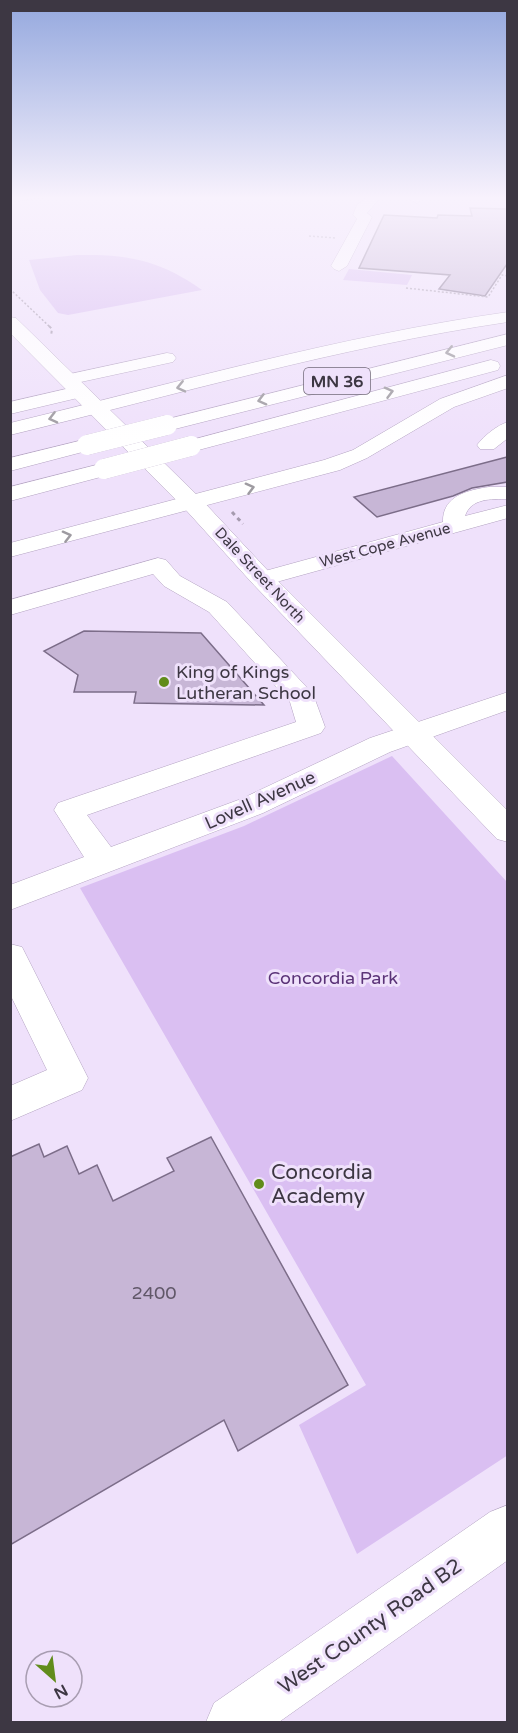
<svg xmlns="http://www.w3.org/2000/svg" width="518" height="1733" viewBox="0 0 518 1733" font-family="'Varela Round',sans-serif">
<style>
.green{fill:#dabff2}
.building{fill:#c7b6d6;stroke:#7c6d89;stroke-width:1.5}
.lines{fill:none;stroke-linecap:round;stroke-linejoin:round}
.minor-casing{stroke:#b3a3c1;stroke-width:1}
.major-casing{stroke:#b3a3c1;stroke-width:1}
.highway-casing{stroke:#b3a3c1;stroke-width:1}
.path-far2{stroke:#a59aae;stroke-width:1.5;stroke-dasharray:2 2;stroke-linecap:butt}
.path-far1{stroke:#a59aae;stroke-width:2;stroke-dasharray:3 3;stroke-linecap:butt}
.path{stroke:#a59aae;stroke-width:3;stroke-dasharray:4 4;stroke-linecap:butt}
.minor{fill:#fff;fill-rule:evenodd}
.major{fill:#fff;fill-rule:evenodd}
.highway{fill:#fff;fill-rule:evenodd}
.highway-bridge-casing{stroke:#b3a3c1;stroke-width:20;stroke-linecap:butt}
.highway-bridge{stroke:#fff;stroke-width:20}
.oneway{stroke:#9e9ba1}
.poi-dot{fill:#618c1b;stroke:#efe1fb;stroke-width:2}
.labels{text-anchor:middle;stroke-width:6;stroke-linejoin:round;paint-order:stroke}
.far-street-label{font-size:15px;fill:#3d3743;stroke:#efe1fb}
.shield{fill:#efe1fb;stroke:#726a7a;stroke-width:1.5}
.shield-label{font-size:16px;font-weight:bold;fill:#3d3743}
.poi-label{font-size:18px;fill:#3d3743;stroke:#efe1fb;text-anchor:start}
.street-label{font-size:18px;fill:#3d3743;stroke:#efe1fb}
.park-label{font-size:18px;fill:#5b3378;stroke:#efe1fb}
.near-number-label{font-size:18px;fill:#605768}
.near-poi-label{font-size:21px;fill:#3d3743;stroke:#efe1fb;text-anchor:start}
.near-street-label{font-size:21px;fill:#3d3743;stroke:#efe1fb}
</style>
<rect width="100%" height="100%" fill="#efe1fb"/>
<!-- green -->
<g class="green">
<path d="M77 255C128 254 160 260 202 290L68 315 58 313 40 290 29 260Z"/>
<path d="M349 269 412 275 407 285 343 280Z"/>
<path d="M392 756 507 882 508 1455 357 1554 299 1425 366 1385 80 888 244 826Z"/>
</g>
<!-- building -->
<g class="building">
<path d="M470 208 507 209V264L485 296 439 289 450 275 359 268 384 215 437 218 438 215 472 216Z"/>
<path d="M507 457V482L472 488 453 496 377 517 354 497Z"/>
<path d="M84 631 201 633 264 705 134 703 136 692H74L78 675 44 651Z"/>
<path d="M211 1137 348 1385 238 1451 224 1420 10 1545V1157L39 1144 44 1157 67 1146 79 1174 97 1165 113 1201 174 1171 167 1158Z"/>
</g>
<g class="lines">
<defs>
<g id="minor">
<path d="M366 198H380L367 213 372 217 347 266 339 271 334 269 331 266 357 219 353 215 357 205Z"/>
<path d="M407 198H423L424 199 417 203Z"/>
<path d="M167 353 173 354 176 358 173 362 67 385 61 384 58 380 61 376Z"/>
<path d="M79 386 86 388 88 392 86 396 10 414V402Z"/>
<path d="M508 422V438L494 449H480L477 445C484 436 497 425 508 422Z"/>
<path d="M489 487H508V499C491 499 471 498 465 516L508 505V518L262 586 254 584 250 579 254 574 443 522C442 496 468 490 489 487Z"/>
<path d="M158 558 166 560 180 576 227 602 313 694 325 727 321 733 87 815 111 847 241 799 370 738 508 692V710L390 752 263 813 10 910V885L84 857 54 810 58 803 296 722 290 702 209 612 164 586 153 574 10 615V600Z"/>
<path d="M10 944 22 947 88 1078 82 1090 10 1121V1086L47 1070 10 994Z"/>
<path d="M508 1505V1560L279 1722H206L214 1703 490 1512Z"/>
</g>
<path id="major" d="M10 317 16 318 201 499 271 574 508 811V842L497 839 253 584 185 509 10 333Z"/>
<g id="highway">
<path d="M508 312V322C340 347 175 395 10 435V423C175 383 340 336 508 312Z"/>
<path d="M508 334V345L167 431 160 429 157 425 160 421Z"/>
<path d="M491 360 498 362 500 366 498 370 191 452 184 450 181 446 184 442Z"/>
<path d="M508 375V388L454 407 367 458 340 470 10 557V543L324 460 353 450 440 399Z"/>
<path d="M87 439 94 441 97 445 94 449 10 471V458Z"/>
<path d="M104 463 112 464 115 469 112 474 10 501V487Z"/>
</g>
</defs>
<!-- minor casing -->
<use href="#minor" class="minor-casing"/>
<!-- major casing -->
<use href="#major" class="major-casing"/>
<!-- highway casing -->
<use href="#highway" class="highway-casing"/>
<!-- path-far2 -->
<g class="path-far2">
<path d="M10 202 43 198"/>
<path d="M309 236 336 238"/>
<path d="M406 288 488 297 502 275 508 276"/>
<path d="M10 289 51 328"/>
</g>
<!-- path-far1 -->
<path class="path-far1" d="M49 326 52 329 51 336"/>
<!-- path -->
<path class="path" d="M232 512 243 524"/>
<!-- minor -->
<use href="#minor" class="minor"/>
<!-- major -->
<use href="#major" class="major"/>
<!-- highway -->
<use href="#highway" class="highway"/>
<defs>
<g id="highway-bridge">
<path d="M87 445 167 425"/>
<path d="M104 469 191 446"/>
</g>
</defs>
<!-- highway-bridge casing -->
<use href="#highway-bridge" class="highway-bridge-casing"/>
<!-- highway-bridge -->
<use href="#highway-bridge" class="highway-bridge"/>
</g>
<!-- one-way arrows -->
<defs><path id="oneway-chevron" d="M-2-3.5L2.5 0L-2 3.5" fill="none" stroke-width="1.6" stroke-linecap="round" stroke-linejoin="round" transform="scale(1.5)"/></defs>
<g class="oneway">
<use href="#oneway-chevron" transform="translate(450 352) rotate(167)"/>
<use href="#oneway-chevron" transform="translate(181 387) rotate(167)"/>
<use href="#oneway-chevron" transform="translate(389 392) rotate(-15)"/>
<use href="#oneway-chevron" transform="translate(262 400) rotate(165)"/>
<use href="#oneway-chevron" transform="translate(53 418) rotate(166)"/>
<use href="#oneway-chevron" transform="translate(250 488) rotate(-15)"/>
<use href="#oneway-chevron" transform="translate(67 536) rotate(-14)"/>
</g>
<!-- sky -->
<linearGradient id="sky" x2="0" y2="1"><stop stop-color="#94a8de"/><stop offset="0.45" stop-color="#f8f2fd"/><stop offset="1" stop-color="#f8f2fd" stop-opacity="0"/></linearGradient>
<rect width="518" height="440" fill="url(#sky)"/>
<!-- markers -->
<g class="poi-dot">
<circle cx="164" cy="682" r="6"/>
<circle cx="259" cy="1184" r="6"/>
</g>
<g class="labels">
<!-- far-street labels -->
<g class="far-street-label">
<text transform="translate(385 545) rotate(-15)" y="5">West Cope Avenue</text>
<text transform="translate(260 575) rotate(47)" y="5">Dale Street North</text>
</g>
<!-- shield labels -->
<rect class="shield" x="304" y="368" width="66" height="26" rx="4.5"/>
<g class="shield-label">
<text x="337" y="387">MN 36</text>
</g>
<!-- poi labels -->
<g class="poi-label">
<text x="176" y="678">King of Kings<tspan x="176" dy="21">Lutheran School</tspan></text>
</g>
<!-- street labels -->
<g class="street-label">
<text transform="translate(260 800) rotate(-24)" y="6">Lovell Avenue</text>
</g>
<!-- park labels -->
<g class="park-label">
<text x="333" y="984">Concordia Park</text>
</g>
<!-- near-number labels -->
<g class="near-number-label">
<text x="154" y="1299">2400</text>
</g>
<!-- near-poi labels -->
<g class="near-poi-label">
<text x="271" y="1179">Concordia<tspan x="271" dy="24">Academy</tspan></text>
</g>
<!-- near-street labels -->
<g class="near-street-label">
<text transform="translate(370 1626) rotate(-35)" y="7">West County Road B2</text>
</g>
</g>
<!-- border -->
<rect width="518" height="1733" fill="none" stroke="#3d3743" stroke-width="24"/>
<!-- north arrow -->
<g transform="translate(54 1679) rotate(152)"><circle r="28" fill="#efe1fb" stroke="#a89db1" stroke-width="1.5"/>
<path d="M0-4.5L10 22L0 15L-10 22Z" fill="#618c1b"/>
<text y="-9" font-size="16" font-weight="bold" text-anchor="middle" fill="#3d3743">N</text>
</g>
</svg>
